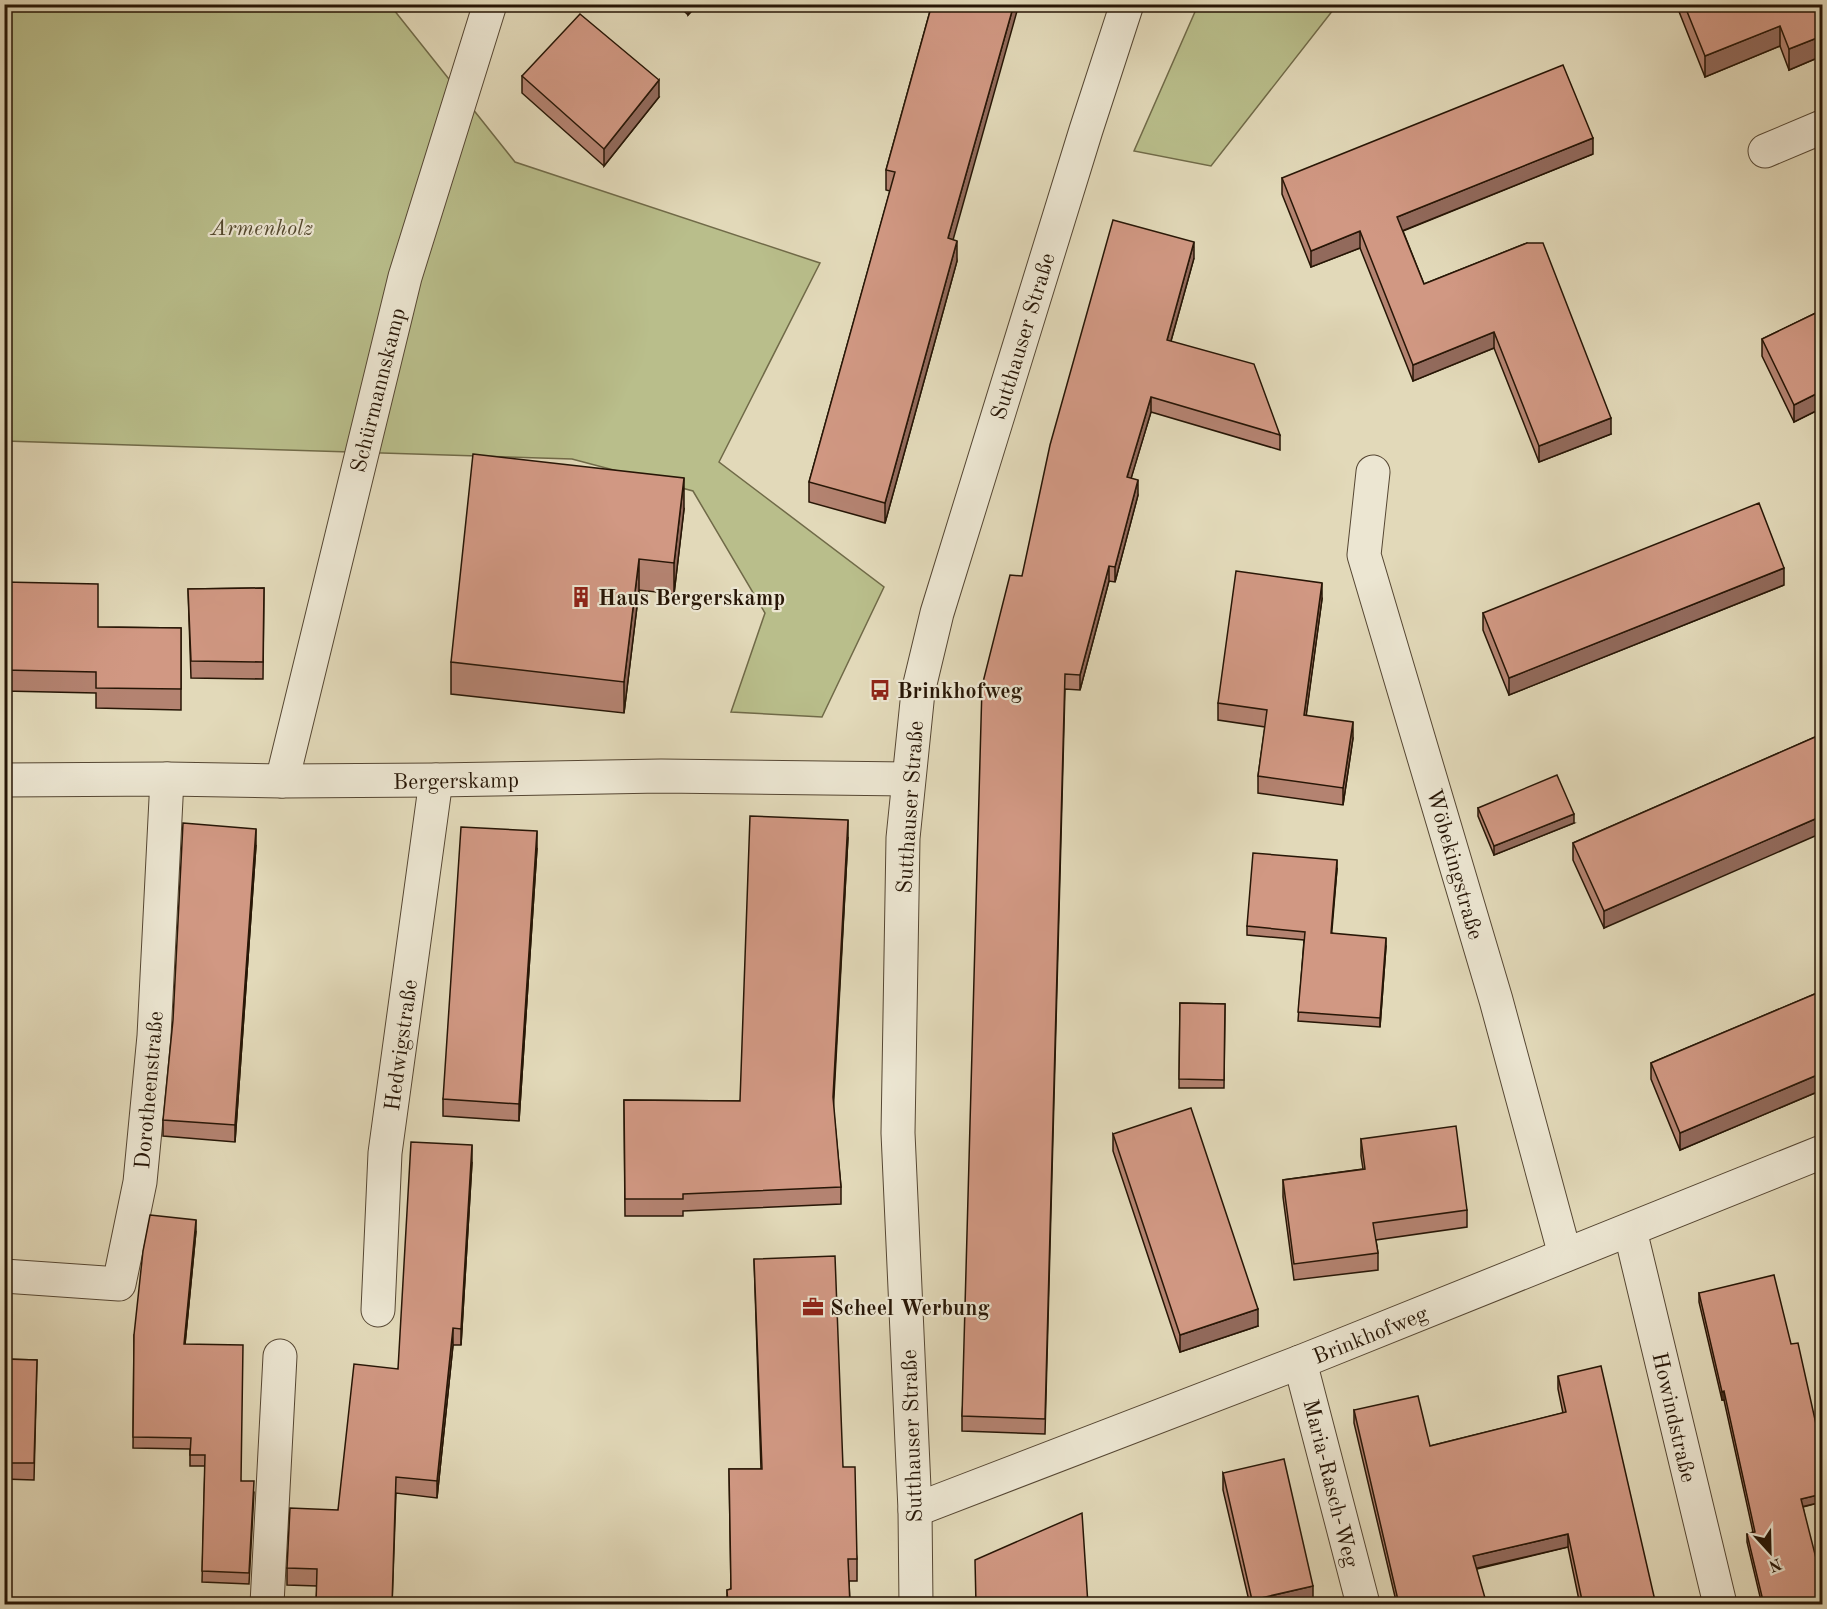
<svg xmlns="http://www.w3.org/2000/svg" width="1827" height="1609" viewBox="0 0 1827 1609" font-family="'Old Standard TT',serif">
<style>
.green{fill:#b9be8b;stroke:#706a48;stroke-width:1.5}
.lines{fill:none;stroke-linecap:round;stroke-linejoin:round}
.minor-casing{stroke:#564733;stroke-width:35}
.tertiary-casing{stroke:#564733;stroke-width:35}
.minor{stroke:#ece6d2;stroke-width:33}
.tertiary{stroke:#ece6d2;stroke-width:33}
.wall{fill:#b48371;stroke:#271606;stroke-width:1.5}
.shaded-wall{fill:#926a5c;stroke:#271606;stroke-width:1.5}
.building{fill:#d19883;stroke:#271606;stroke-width:1.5}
.labels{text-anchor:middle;stroke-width:4.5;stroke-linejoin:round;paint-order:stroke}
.park-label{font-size:22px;font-style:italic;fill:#53482e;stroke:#ece6d2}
.street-label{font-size:22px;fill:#271606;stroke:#ece6d2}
.poi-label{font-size:22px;font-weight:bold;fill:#271606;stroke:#ece6d2;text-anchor:start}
</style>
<rect width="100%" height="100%" fill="#e2d9b9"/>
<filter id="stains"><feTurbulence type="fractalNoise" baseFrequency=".00333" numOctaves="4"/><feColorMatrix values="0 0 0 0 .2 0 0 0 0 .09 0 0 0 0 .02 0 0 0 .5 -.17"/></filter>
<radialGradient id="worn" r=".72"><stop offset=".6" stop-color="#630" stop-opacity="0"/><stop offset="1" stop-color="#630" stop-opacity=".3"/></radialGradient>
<!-- green -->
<g class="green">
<path d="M5 5H390L515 162 820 263 719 462 884 587 822 717 731 712 765 613 693 491 572 459 5 441Z"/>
<path d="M1198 5H1337L1211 166 1134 151Z"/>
</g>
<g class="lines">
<defs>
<g id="minor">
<path d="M1765 151 1822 127"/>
<path d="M1373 472 1364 555 1496 1000 1565 1255"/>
<path d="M4 780 167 779 282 781 436 780 661 776 908 779"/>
<path d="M282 781 405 277 490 4"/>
<path d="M1630 1230 1720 1604"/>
<path d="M4 1276 119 1284 140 1182 154 1036 167 779"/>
<path d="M378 1310 385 1153 436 780"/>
<path d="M1300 1362 1363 1604"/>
<path d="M915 1510 1300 1362 1822 1152"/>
<path d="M267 1604 280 1356"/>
</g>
<path id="tertiary" d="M916 1604 915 1510 898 1133 903 838 918 692 937 613 1086 130 1127 4"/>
</defs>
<!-- minor casing -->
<use href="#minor" class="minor-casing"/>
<!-- tertiary casing -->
<use href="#tertiary" class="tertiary-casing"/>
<!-- minor -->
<use href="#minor" class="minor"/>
<!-- tertiary -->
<use href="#tertiary" class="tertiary"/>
</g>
<!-- wall -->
<g class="wall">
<path d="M677 4H698L688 15Z"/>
<path d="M932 4 953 240 957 261 885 523 809 502V482L890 191 886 190V170Z"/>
<path d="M1676 4H1822V56L1789 70 1780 46 1705 77Z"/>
<path d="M522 76 659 97 604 166 522 93Z"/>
<path d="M1593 154 1403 231 1424 284 1527 243 1611 434 1539 462 1494 348 1413 381 1360 248 1311 267 1282 194V178Z"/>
<path d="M1194 258 1171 341 1280 435V450L1151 412 1131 478 1138 495 1115 582 1109 581 1080 690 1065 689 1045 1434 962 1431V1416L1022 576Z"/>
<path d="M1822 310V408L1794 422 1762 356V339Z"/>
<path d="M684 509 674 594 639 590 624 713 451 694V662Z"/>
<path d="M4 582 98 627 181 628V710L96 708V693L4 691Z"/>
<path d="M1784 585 1509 695 1483 630V613Z"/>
<path d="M264 588 263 679 191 678 188 589Z"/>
<path d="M1322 599 1306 715 1353 738 1343 805 1258 793V776L1265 727 1218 720V703Z"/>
<path d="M1822 734 1604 928 1573 860V843Z"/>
<path d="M1478 808 1574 823 1494 855 1478 816Z"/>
<path d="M848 837 833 1104 841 1187V1204L683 1211V1216H625L624 1100 740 1101Z"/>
<path d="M256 845 235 1142 163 1136V1120Z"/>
<path d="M537 848 519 1121 443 1116V1099Z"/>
<path d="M1337 869 1331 933 1386 946 1380 1027 1298 1021 1304 940 1247 935V926Z"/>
<path d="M1822 991V1090L1680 1150 1651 1079V1063Z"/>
<path d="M1180 1003 1225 1004 1224 1088H1179Z"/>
<path d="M1113 1134 1258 1326 1180 1352 1113 1151Z"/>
<path d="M1361 1139 1467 1210V1227L1376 1240 1378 1253V1270L1294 1280 1283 1197V1180L1363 1169 1361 1156Z"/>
<path d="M472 1162 461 1345H453L437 1498 396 1493 392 1605H316L317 1586 287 1585V1568L338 1510 398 1369Z"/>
<path d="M196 1231 185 1344 241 1481 254 1492 249 1584 202 1582 205 1466H190V1449L133 1448 134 1335Z"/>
<path d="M754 1259 843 1467 857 1559V1581H849L850 1605H727V1590L731 1589 729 1469H761Z"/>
<path d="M1699 1293 1791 1344 1822 1451V1502L1803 1507 1822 1605H1762L1747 1542V1534L1753 1532 1724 1400H1722L1699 1302Z"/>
<path d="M4 1359 37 1360 34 1480 4 1479Z"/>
<path d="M1558 1376 1656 1605H1580L1568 1547 1477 1569 1396 1601 1354 1423V1410L1430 1446 1563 1413 1558 1389Z"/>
<path d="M1223 1473 1313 1603 1306 1605H1250L1223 1490Z"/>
</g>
<!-- shaded-wall -->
<g class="shaded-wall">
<path d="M688 4H698L688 15Z"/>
<path d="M1014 4H1019L948 258V238Z"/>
<path d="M1780 26V46L1705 77V56Z"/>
<path d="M1822 36V56L1789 70V49Z"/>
<path d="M659 80V97L604 166V149Z"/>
<path d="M1593 138V154L1397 233V217Z"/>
<path d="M1360 231V248L1311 267V251Z"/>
<path d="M957 241V261L885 523V503Z"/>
<path d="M1194 242V258L1167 355V340Z"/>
<path d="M1494 332V348L1413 381V365Z"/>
<path d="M1822 391V408L1794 422V405Z"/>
<path d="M1151 397V412L1127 492V477Z"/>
<path d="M1611 418V434L1539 462V446Z"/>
<path d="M684 478V509L674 594V563Z"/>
<path d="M1138 480V495L1115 582V567Z"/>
<path d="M639 559V590L624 713V682Z"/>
<path d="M1109 566V581L1080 690V675Z"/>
<path d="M1784 568V585L1509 695V678Z"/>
<path d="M1322 583V599L1304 732V715Z"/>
<path d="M1353 722V738L1343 805V788Z"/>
<path d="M1574 814V823L1494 855V846Z"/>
<path d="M1822 816V833L1604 928V911Z"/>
<path d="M848 820V837L833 1115V1097Z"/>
<path d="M256 829V845L235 1142V1125Z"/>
<path d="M537 831V848L519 1121V1104Z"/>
<path d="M1337 860V869L1331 942V933Z"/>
<path d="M1386 938V946L1380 1027V1018Z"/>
<path d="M1822 1073V1090L1680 1150V1133Z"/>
<path d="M472 1145V1162L461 1345V1329Z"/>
<path d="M196 1220V1231L184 1355V1344Z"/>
<path d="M1258 1309V1326L1180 1352V1335Z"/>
<path d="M453 1328V1345L437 1498V1481Z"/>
<path d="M1724 1391V1400H1722V1392Z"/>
<path d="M1822 1494V1502L1801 1507V1499Z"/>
<path d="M1568 1534V1547L1473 1569V1556Z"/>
<path d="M1313 1586V1603L1306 1605H1252V1600Z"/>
</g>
<!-- building -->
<g class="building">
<path d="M932 4H1014L948 238 957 241 885 503 809 482 895 172 886 170Z"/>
<path d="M1684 4H1822V36L1789 49 1780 26 1705 56Z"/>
<path d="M580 14 659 80 604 149 522 76Z"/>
<path d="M1563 65 1593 138 1397 217 1424 284 1527 243H1543L1611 418 1539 446 1494 332 1413 365 1360 231 1311 251 1282 178Z"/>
<path d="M1113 220 1194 242 1167 340 1254 364 1280 435 1151 397 1127 477 1138 480 1115 567 1109 566 1080 675 1065 674 1045 1419 962 1416 982 686 1010 575 1022 576 1050 445Z"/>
<path d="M1822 310V391L1794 405 1762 339Z"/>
<path d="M473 454 684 478 674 563 639 559 624 682 451 662Z"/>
<path d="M1759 503 1784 568 1509 678 1483 613Z"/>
<path d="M1236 571 1322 583 1304 715 1353 722 1343 788 1258 776 1267 710 1218 703Z"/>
<path d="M4 582 98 584V627L181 628V689L96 688V672L4 670Z"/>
<path d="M264 588 263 662 191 661 188 589Z"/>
<path d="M1822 734V816L1604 911 1573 843Z"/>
<path d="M1557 775 1574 814 1494 846 1478 808Z"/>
<path d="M750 816 848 820 833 1097 841 1187 683 1194V1199H625L624 1100 740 1101Z"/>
<path d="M183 823 256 829 235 1125 163 1120 173 1020Z"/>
<path d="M461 827 537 831 519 1104 443 1099Z"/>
<path d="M1253 853 1337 860 1331 933 1386 938 1380 1018 1298 1012 1305 932 1247 926Z"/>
<path d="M1822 991V1073L1680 1133 1651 1063Z"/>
<path d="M1180 1003 1225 1004 1224 1080 1179 1079Z"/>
<path d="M1191 1108 1258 1309 1180 1335 1113 1134Z"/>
<path d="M1456 1126 1467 1210 1373 1223 1378 1253 1294 1264 1283 1180 1365 1169 1361 1139Z"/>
<path d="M411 1142 472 1145 461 1329 453 1328 437 1481 396 1477 392 1605H316L317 1569 287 1568 290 1508 338 1510 354 1364 398 1369Z"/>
<path d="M150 1215 196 1220 184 1344 243 1345 241 1481H254L249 1573 202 1571 205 1455H190L191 1438 133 1437 134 1335 143 1251Z"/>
<path d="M835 1256 843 1467H855L857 1559H848L850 1605H728L727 1590 731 1589 729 1469H762L754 1259Z"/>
<path d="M1774 1275 1791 1344 1798 1343 1822 1451V1494L1801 1499 1819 1570 1822 1569V1605H1764L1747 1534 1755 1532 1724 1391 1722 1392 1699 1293Z"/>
<path d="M4 1359 37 1360 34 1463H4Z"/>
<path d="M1601 1366 1656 1605H1583L1568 1534 1473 1556 1487 1605H1388V1603L1398 1600 1354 1410 1418 1396 1430 1446 1566 1412 1558 1376Z"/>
<path d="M1284 1459 1313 1586 1252 1600 1223 1473Z"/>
<path d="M1082 1513 1088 1605H976L975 1560Z"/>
</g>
<!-- icons -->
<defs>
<symbol id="building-bare" viewBox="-9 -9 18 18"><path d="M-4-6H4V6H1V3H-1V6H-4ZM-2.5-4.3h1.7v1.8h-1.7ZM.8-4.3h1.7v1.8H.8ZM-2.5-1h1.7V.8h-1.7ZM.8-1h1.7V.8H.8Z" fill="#8f2418" stroke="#ece6d2" stroke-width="2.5" paint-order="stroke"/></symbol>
<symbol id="bus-bare" viewBox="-9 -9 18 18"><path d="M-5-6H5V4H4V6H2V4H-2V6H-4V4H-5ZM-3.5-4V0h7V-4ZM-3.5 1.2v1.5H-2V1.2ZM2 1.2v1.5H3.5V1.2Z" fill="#8f2418" stroke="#ece6d2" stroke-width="2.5" paint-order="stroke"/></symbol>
<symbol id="office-bare" viewBox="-9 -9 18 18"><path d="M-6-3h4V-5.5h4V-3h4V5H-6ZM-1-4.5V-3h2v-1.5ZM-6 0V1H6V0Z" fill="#8f2418" stroke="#ece6d2" stroke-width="2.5" paint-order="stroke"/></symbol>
</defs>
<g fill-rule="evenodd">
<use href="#building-bare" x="566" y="582" width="30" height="30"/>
<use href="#bus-bare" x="865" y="675" width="30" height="30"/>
<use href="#office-bare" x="798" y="1292" width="30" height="30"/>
</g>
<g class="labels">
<!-- park labels -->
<g class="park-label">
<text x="262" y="235">Armenholz</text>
</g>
<!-- street labels -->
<g class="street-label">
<text transform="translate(1022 336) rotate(-73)" y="8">Sutthauser Straße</text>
<text transform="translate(377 390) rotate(-76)" y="8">Schürmannskamp</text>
<text transform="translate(456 780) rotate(-1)" y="8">Bergerskamp</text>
<text transform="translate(909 807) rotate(-86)" y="8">Sutthauser Straße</text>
<text transform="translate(1456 864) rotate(74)" y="8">Wöbekingstraße</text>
<text transform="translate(400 1045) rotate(-82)" y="8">Hedwigstraße</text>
<text transform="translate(148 1090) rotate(-85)" y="8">Dorotheenstraße</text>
<text transform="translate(1370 1334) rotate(-22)" y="8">Brinkhofweg</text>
<text transform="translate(1675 1417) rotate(77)" y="8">Howindstraße</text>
<text transform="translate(911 1436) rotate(-92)" y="8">Sutthauser Straße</text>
<text transform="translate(1332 1483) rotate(76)" y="8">Maria-Rasch-Weg</text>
</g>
<!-- poi labels -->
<g class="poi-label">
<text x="598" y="605">Haus Bergerskamp</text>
<text x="897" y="698">Brinkhofweg</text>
<text x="830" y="1315">Scheel Werbung</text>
</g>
</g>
<!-- margin -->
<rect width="1827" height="1609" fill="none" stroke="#e2d9b9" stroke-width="24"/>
<rect x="6" y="6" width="1815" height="1597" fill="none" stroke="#271606" stroke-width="3"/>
<rect x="12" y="12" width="1803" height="1585" fill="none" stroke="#271606" stroke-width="1.5"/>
<!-- north arrow -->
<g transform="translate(1770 1552) rotate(158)" stroke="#ece6d2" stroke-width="4.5" paint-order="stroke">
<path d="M0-4.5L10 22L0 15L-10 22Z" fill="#271606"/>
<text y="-9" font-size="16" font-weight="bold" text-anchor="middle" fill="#271606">N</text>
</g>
<rect width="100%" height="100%" filter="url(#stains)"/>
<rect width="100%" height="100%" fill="url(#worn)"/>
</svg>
